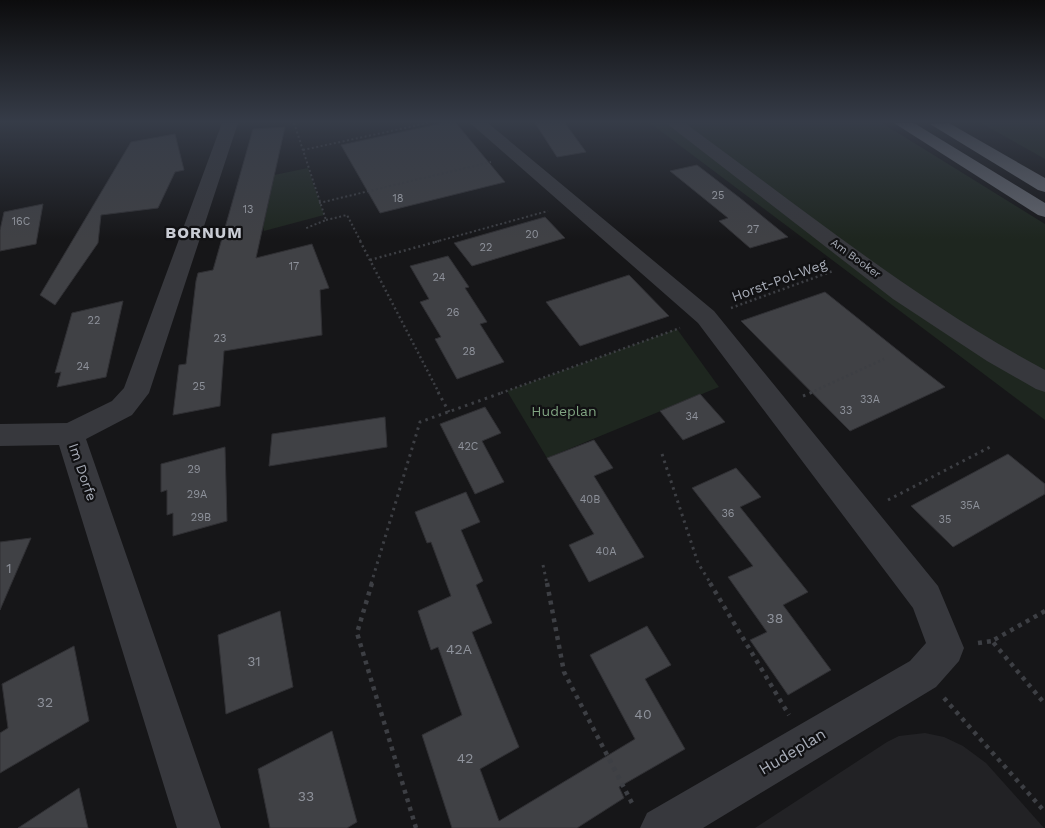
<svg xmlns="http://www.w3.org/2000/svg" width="1045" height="828" viewBox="0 0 1045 828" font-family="'Work Sans',sans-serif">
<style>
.built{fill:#222225}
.green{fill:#1e261f}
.building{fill:#404145;stroke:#303034}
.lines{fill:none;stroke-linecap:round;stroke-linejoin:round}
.path-far3{stroke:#3d3f44;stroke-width:2;stroke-dasharray:2 2.5;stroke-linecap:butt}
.path-far2{stroke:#3d3f44;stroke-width:2.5;stroke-dasharray:2 3;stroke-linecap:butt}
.path-far1{stroke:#3d3f44;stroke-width:3;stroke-dasharray:2.5 4.5;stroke-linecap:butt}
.path{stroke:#3d3f44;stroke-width:4.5;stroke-dasharray:4 5;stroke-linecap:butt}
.minor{fill:#37383d;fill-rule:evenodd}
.highway{fill:#63666e;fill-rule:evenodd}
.labels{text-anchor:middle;stroke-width:4.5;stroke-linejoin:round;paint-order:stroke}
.number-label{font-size:11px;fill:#8e929b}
.far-street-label{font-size:11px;fill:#a8adb8;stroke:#111113}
.street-label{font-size:14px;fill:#a8adb8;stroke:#111113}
.park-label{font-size:14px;fill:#7fa381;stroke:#111113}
.near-number-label{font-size:14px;fill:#8e929b}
.far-district-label{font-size:16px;font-weight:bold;letter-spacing:1px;fill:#c9ccd4;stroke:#111113}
.near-street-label{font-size:16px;fill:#a8adb8;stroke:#111113}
</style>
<rect width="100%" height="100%" fill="#161618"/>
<!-- built -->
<path class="built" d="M925 733 944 737 963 746 986 763 1044 828H755L887 742 899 736Z"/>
<!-- green -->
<g class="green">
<path d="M650 123H882L1045 224V420Z"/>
<path d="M981 123H1045V159Z"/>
<path d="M308 168 324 215 264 231 263 227 274 175Z"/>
<path d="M677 329 719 387 547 458 507 391Z"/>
</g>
<!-- building -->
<g class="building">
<path d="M443 123H456L505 182 380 213 341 145Z"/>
<path d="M535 123H565L586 152 557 157Z"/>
<path d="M285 127 256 258 312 244 329 288 320 290 322 335 224 351 220 406 173 415 179 365 186 364 196 281 198 273 213 270 253 129Z"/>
<path d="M175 134 184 170 175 172 158 208 101 215 98 243 55 305 40 295 131 142Z"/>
<path d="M697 165 740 198 788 237 750 248 719 221 728 218 670 171Z"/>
<path d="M43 204 36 244 0 251V230L4 212Z"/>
<path d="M545 217 565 238 472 266 454 243Z"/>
<path d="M448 256 469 287 465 288 487 322 480 324 504 362 457 379 435 339 441 337 420 302 429 299 410 266Z"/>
<path d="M629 275 669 316 580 346 546 302Z"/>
<path d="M825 292 910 360 945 387 850 431 741 321Z"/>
<path d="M123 301 106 377 57 387 61 372 55 373 72 313Z"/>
<path d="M700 394 725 422 683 440 660 411Z"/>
<path d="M485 407 501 433 482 441 504 482 475 494 440 424Z"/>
<path d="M385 417 387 447 269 466 272 434Z"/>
<path d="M594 440 613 468 594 476 644 557 589 582 569 545 594 534 547 458Z"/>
<path d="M225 447 227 521 173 536V513L167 515V490L161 492V464Z"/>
<path d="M1008 454 1045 484V494L953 547 911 506Z"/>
<path d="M736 468 761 497 740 507 808 592 783 605 831 670 788 695 750 640 767 632 728 577 753 566 692 488Z"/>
<path d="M466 492 480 522 461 530 483 581 476 585 492 623 472 632 519 747 480 769 499 821 635 739 590 655 647 626 671 665 645 679 685 749 619 787 624 798 577 828H452L422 735 462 715 438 647 431 650 418 611 451 596 431 542 427 543 415 512Z"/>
<path d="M31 538 0 610V542Z"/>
<path d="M280 611 293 687 226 714 218 635Z"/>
<path d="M74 646 89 721 0 773V733L8 728 2 684Z"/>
<path d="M332 731 357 822 347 828H270L258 769Z"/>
<path d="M79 788 88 828H18Z"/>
</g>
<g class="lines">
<!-- path-far3 -->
<g class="path-far3">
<path d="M294 123 326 220 304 229"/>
<path d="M303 150 428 123"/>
<path d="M319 203 491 162"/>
<path d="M326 220 347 215 361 242"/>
<path d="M435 242 548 211"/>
</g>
<!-- path-far2 -->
<g class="path-far2">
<path d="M360 241 439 393"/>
<path d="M370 260 439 241"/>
<path d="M731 308 833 271"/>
<path d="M501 393 680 328"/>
<path d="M810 393 884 359"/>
</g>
<!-- path-far1 -->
<g class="path-far1">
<path d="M438 392 449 412"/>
<path d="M803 396 813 392"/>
<path d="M662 454 698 563 711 584"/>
<path d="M888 500 990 447"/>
<path d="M543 565 547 584"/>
<path d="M371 584 420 422 504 392"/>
</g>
<!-- path -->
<g class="path">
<path d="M372 583 357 633 416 828"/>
<path d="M547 583 564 672 634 807"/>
<path d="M710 583 789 715"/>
<path d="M1045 611 992 641 1045 704"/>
<path d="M978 643 992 641"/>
<path d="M944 698 1045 812"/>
</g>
<!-- minor -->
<g class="minor">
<path d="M222 123H238L149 393 132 415 86 439 221 828H177L59 445 0 446V424L67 423 112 401 124 388Z"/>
<path d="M470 123H488L714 311 938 586 964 648 959 661 936 687 703 828H640L647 813 910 661 926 643 913 608 698 323Z"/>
<path d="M666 123H685C803 209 916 301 1045 370V392L1036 389 987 361 893 299Z"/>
</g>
<!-- highway -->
<g class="highway">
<path d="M894 123H914L1045 203V217L1038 215Z"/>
<path d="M949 123 1045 178V192L1038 190 930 124Z"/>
</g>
</g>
<!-- sky -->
<linearGradient id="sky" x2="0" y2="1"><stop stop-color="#0c0c0d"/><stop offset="0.51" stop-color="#363c48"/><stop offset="1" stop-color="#363c48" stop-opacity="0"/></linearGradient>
<rect width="1045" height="239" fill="url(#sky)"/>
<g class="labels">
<!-- number labels -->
<g class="number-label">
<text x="718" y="199">25</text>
<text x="398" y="202">18</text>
<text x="248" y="213">13</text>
<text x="21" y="225">16C</text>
<text x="753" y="233">27</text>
<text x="532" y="238">20</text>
<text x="486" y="251">22</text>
<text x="294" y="270">17</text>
<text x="439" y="281">24</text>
<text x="453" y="316">26</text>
<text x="94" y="324">22</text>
<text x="220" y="342">23</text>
<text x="469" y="355">28</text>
<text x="83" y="370">24</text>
<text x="199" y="390">25</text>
<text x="870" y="403">33A</text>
<text x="846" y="414">33</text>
<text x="692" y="420">34</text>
<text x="468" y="450">42C</text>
<text x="194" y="473">29</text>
<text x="197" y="498">29A</text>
<text x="590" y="503">40B</text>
<text x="970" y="509">35A</text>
<text x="728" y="517">36</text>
<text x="201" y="521">29B</text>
<text x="945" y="523">35</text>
<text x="606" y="555">40A</text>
</g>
<!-- far-street labels -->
<g class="far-street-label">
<text transform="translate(856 258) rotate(36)" y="4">Am Booker</text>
</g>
<!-- street labels -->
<g class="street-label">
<text transform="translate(779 280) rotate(-20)" y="5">Horst-Pol-Weg</text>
<text transform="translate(83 472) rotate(71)" y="5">Im Dorfe</text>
</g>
<!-- park labels -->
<g class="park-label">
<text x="564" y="416">Hudeplan</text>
</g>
<!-- near-number labels -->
<g class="near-number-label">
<text x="9" y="573">1</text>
<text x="775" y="623">38</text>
<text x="459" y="654">42A</text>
<text x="254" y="666">31</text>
<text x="45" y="707">32</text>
<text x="643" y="719">40</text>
<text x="465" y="763">42</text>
<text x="306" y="801">33</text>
</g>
<!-- far-district labels -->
<g class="far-district-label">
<text x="204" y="238">BORNUM</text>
</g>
<!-- near-street labels -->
<g class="near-street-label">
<text transform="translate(792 751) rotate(-31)" y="6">Hudeplan</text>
</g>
</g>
</svg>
